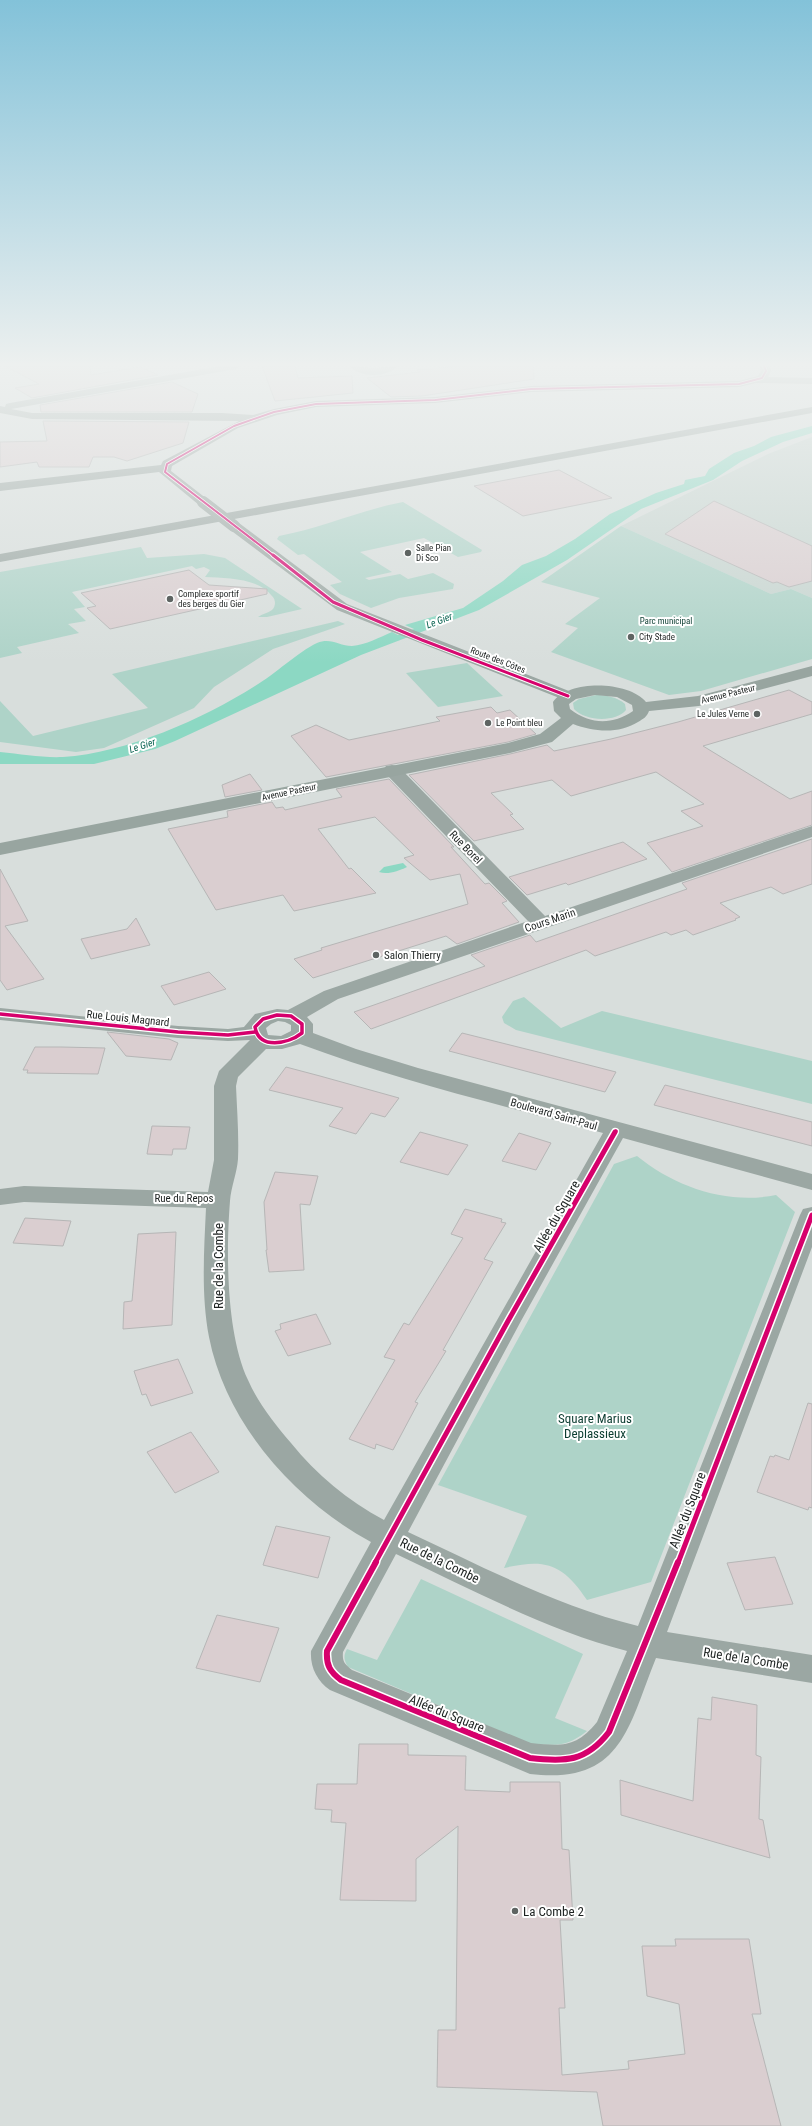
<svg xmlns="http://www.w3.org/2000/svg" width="812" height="2126" viewBox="0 0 812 2126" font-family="'Roboto Condensed',sans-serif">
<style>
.built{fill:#c7d5d0}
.green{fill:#aed3c8}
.water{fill:#8cd8c3}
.building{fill:#daced0;stroke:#b6b6b6}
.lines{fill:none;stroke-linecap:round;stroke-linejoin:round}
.minor{fill:#9ba7a3;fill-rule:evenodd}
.secondary{fill:#98a5a0;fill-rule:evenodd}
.trunk{fill:#9aa6a2;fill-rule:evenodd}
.minor-bridge{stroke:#9ba7a3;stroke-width:12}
.cycleway-far4-casing{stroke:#fff;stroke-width:3.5}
.cycleway-far3-casing{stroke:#fff;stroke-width:5}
.cycleway-far2-casing{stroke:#fff;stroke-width:6}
.cycleway-far1-casing{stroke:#fff;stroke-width:8}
.cycleway-casing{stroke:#fff;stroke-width:9}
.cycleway-far4{stroke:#d6006c;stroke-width:2}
.cycleway-far3{stroke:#d6006c;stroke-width:3}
.cycleway-far2{stroke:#d6006c;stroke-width:3.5}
.cycleway-far1{stroke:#d6006c;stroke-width:5}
.cycleway{stroke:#d6006c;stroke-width:6}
.poi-dot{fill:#5e6462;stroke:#fff;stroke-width:1.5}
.labels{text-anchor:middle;stroke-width:4;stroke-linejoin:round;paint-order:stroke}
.far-poi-label{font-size:9px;fill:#1d2221;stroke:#fff;text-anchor:start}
.far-park-label{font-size:9px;fill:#0c3d31;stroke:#fff}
.far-street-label{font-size:9px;fill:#1d2221;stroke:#fff}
.far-water-label{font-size:10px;font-style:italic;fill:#005e4b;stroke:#fff}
.street-label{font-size:11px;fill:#1d2221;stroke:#fff}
.poi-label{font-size:11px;fill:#1d2221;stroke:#fff;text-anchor:start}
.near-street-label{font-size:13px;fill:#1d2221;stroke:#fff}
.near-park-label{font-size:13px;fill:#0c3d31;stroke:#fff}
.near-poi-label{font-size:13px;fill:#1d2221;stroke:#fff;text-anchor:start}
</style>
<rect width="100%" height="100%" fill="#d8dedc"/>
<!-- built -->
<path class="built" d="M812 437V598L791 589 771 594 621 526 768 454Z"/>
<!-- green -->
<g class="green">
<path d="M403 502 482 550 481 552 458 557 424 538 360 552 392 572 365 578 369 580 400 574 408 579 433 573 454 584 453 589 399 598 371 608 340 594 330 585 342 582 304 554 298 555 277 539 279 536C322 528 361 510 403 502Z"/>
<path d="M621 526 771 594 791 589 812 598V659L701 691 669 695 551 652 578 628 565 624 600 598 541 582Z"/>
<path d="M141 547 147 558 204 554 225 558 302 609 267 617H258C262 614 268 613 272 610 276 606 276 600 272 596 258 578 227 578 205 577L210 570 204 567 196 569 192 566 72 592 85 607 74 609 86 621 68 624 79 633 17 647 22 653 0 658V572Z"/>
<path d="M338 621 345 624 273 649 214 687 194 708 104 748 76 752 0 742V701L33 736 148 708 112 674Z"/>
<path d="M467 663 503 696 438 707 406 673Z"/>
<path d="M596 695C606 695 617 697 625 704L626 710C615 723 585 721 574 709L573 703 579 699Z"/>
<path d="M524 997 561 1028 602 1011 812 1061V1104L516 1030 504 1023 502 1017 513 1001Z"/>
<path d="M637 1156C675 1187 727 1205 776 1195L795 1212 651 1582 587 1600C563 1564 546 1558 504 1568L527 1516 438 1485 614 1164Z"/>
<path d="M421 1579 583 1654 555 1718 587 1731C565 1748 557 1745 530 1744L348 1667C344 1660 343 1656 347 1649L377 1660Z"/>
</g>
<!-- water -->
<g class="water">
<path d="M812 426V433L783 442 742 461 713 480 641 509 567 560 479 610 361 655 175 741 155 749 94 764H0V752C21 754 43 758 63 757 126 753 203 719 255 686 274 675 298 652 317 643 331 637 339 646 352 646 366 645 380 637 392 632L398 635 414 629 405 625 463 608 503 581 522 565 546 556 575 539 610 514 656 493 684 484 685 480 705 476 709 469 734 453 754 446 771 437Z"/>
<path d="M403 863 407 867C398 871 388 875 379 872L384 867Z"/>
</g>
<!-- building -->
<g class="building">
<path d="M5 366H90L91 375 140 367 158 375 32 398 15 388 39 384Z"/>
<path d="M262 366H295L298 378 352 376 353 393 275 401Z"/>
<path d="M461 366H533L534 379 422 396 391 397 367 378 420 372 417 370Z"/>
<path d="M172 382 198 394 192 412H41L40 405Z"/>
<path d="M43 421 189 422 183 443 127 461 114 457H93L89 467H39L37 462 0 467V442L47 441Z"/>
<path d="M559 470 612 498 523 516 474 486Z"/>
<path d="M714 501 812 546V581L789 587 777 582 773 583 665 534Z"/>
<path d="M189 570 209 585 267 589V594L110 629 87 608 96 606 81 593Z"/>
<path d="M789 690 812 702V714L703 746 790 799 812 791V825L672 872 647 843 703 826 681 811 704 804 656 772 571 796 552 780 491 793 513 814 510 815 524 829 474 841 409 775 510 754 547 745 554 751 611 739 678 722Z"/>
<path d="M491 707 497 713 510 710 536 734 508 742 326 777 291 736 316 725 349 740 440 721 436 717Z"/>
<path d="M250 774 262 790 225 797 222 785Z"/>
<path d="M389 779 454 847H451L485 884 489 883 507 901 502 903 519 922 457 944 446 936 313 978 294 959 322 950 321 948 468 904 460 874 430 880 404 858 414 855 375 817 318 829 349 869 351 868 376 893 294 911 283 895 216 910 168 829 228 817 227 811 272 802 276 808 283 807 285 810 342 797 336 789Z"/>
<path d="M812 839V884L783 894 771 887 720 903 740 917 735 919 736 920 693 935 686 930 671 935 666 932 595 956 586 950 371 1029 354 1012 485 966 471 955 530 935 536 942 687 889 682 883Z"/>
<path d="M623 842 647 859 568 885 566 883 527 895 509 877Z"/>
<path d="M0 869 28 921 5 926 44 979 7 990 0 980Z"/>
<path d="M136 918 150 945 91 959 81 939 127 929Z"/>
<path d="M209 972 226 989 174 1005 161 986Z"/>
<path d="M107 1032 169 1039 178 1043 171 1060 126 1056Z"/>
<path d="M462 1033 538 1052 616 1072 605 1092 449 1051Z"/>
<path d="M35 1047H61L105 1048 98 1074 27 1073 28 1070H23Z"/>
<path d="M286 1067 320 1076 399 1098 385 1117 371 1113 356 1134 329 1126 343 1108 269 1090Z"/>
<path d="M665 1085 812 1122V1146L654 1105Z"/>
<path d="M152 1126 190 1127 186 1149H173L172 1155 147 1154Z"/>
<path d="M420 1132 468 1145 448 1175 400 1162Z"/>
<path d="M519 1133 551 1143 536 1170 502 1161Z"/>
<path d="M275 1172 318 1176 310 1205 300 1204 304 1270 269 1272 266 1250H267L264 1202Z"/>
<path d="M465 1209 502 1219 501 1222 506 1223 484 1259 493 1262 443 1350 446 1351 415 1402 418 1403 393 1450 376 1444 375 1449 349 1439 395 1360 384 1357 404 1323 409 1325 463 1238 451 1234Z"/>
<path d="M25 1218 71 1221 63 1246 13 1243Z"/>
<path d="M176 1232 172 1325 123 1329 124 1302 132 1301 138 1234Z"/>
<path d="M316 1314 331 1344 288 1356 275 1331 281 1329 280 1324Z"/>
<path d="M178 1359 193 1393 151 1406 146 1394 142 1395 134 1371Z"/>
<path d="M808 1403 812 1404V1508L809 1507 808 1510 757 1492 770 1456 774 1457 775 1455 789 1460Z"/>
<path d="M191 1432 219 1472 175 1493 147 1452Z"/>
<path d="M276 1526 330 1537 318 1578 263 1565Z"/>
<path d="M775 1557 793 1604 745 1610 727 1563Z"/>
<path d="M217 1615 279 1628 260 1682 196 1668Z"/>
<path d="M712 1697 757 1705 756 1755 761 1757 759 1819 763 1820 770 1858 621 1815 620 1780 693 1801 698 1718 711 1720Z"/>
<path d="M359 1744H408V1755L466 1756 465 1790 510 1792V1782H560L562 1849 569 1850 573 1920H560L565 2008H559L562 2075 629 2069 628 2061 685 2054 679 2004 647 1996 642 1946H676L675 1939H749L761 2014H752L781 2126H603L597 2092 437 2087 438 2030H456L458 1826 416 1859V1901L340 1900 346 1823 331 1822 332 1810 315 1809 317 1784H357Z"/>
</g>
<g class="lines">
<!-- minor -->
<g class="minor">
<path d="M220 366H241L236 369 11 409 32 413H222L253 415 274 409 316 401 435 397 531 386 739 381 758 376 761 371 759 366H769L771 371 768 377 812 378V384L756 383 739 387 531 392 435 403 316 407 277 415 238 428 172 466 171 471 207 499 209 502 207 505H199L159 472 0 491V483L161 465 163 461 239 421 32 419 0 413V406L5 407 6 404 10 403Z"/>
<path d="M350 366 374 368 397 366C388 378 359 378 350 366Z"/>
<path d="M234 522 239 523 347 604 574 693 576 696 574 699H562L337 610 229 529 228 526 229 523Z"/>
<path d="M392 765 398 766 545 916 812 826V837L338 999 307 1017 313 1024V1033L356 1049 418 1068 812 1174V1190L623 1138 521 1321 408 1532C483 1567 557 1606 638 1626L800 1215 803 1209 812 1207V1247L667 1632 812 1655V1683L656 1658C628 1727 622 1785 530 1774L330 1690C317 1681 310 1667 311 1651L371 1542C295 1501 226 1424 209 1337 201 1295 204 1251 206 1208L24 1202 0 1205V1189L24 1186 208 1192 214 1160V1086L219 1071 250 1040 228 1041 178 1038 0 1020V1008L178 1026 228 1029 244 1027 255 1014 277 1009 288 1010 324 991 528 921 386 774 383 770 386 766ZM278 1021 285 1022 291 1025V1031L281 1036 268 1035 266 1028 271 1024ZM300 1044C399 1081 502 1105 603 1133L384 1520C348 1501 316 1474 291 1443 275 1424 258 1403 248 1380 226 1333 226 1252 230 1201 231 1187 237 1173 238 1159 239 1135 237 1110 236 1086L238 1077 266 1049H282ZM396 1554C471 1589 546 1630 627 1651L597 1722C576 1748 562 1746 531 1743L352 1670C345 1664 342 1662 343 1652Z"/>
</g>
<!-- secondary -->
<path class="secondary" d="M812 666V676L699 706 649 711C647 717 643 719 638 722 619 734 594 732 573 724L552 742 510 753 0 855V843L508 743 540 734 561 718 554 711 553 702C569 679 629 681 646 702L698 696ZM595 695 617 697 632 705 633 711C612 725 591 725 570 709L569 704 576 699Z"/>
<!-- trunk -->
<path class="trunk" d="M812 407V413L0 562V554Z"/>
<!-- minor-bridge -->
<path class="minor-bridge" d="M203 502 234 526"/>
<defs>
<path id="cycleway-far4" d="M274 556 165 472 167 464 234 426 274 412 316 404 435 400 531 389 739 384 762 378 766 371 764 366"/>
<path id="cycleway-far3" d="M273 555 333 602 422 640 568 696"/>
<g id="cycleway-far2">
<path d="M0 1014 178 1032 228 1035 255 1032"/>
<path d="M277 1015 291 1016 302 1024V1033C288 1044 259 1050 255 1027L263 1019Z"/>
<path d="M615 1133 616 1131"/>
</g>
<g id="cycleway-far1">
<path d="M375 1563 508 1321 615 1132"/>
<path d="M678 1563 812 1215"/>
</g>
<path id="cycleway" d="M376 1562 327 1651C326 1665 330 1672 341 1680L530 1758C565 1762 586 1762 609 1732L678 1562"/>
</defs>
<!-- cycleway-far4 casing -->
<use href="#cycleway-far4" class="cycleway-far4-casing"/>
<!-- cycleway-far3 casing -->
<use href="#cycleway-far3" class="cycleway-far3-casing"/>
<!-- cycleway-far2 casing -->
<use href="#cycleway-far2" class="cycleway-far2-casing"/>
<!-- cycleway-far1 casing -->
<use href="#cycleway-far1" class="cycleway-far1-casing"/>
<!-- cycleway casing -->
<use href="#cycleway" class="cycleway-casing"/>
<!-- cycleway-far4 -->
<use href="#cycleway-far4" class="cycleway-far4"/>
<!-- cycleway-far3 -->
<use href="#cycleway-far3" class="cycleway-far3"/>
<!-- cycleway-far2 -->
<use href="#cycleway-far2" class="cycleway-far2"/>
<!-- cycleway-far1 -->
<use href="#cycleway-far1" class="cycleway-far1"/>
<!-- cycleway -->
<use href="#cycleway" class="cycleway"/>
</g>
<!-- sky -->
<linearGradient id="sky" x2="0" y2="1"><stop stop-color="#83c2d9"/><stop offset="0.55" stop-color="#edf0ef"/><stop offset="1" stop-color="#edf0ef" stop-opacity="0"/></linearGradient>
<rect width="812" height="663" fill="url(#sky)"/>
<!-- markers -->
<g class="poi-dot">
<circle cx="408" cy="553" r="4"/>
<circle cx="170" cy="599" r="4"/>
<circle cx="631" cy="637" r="4"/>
<circle cx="757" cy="714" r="4"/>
<circle cx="488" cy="723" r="4"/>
<circle cx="376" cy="955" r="4"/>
<circle cx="515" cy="1911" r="4"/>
</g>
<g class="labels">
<!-- far-poi labels -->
<g class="far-poi-label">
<text x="416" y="551">Salle Pian<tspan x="416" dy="10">Di Sco</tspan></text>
<text x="178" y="597">Complexe sportif<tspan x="178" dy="10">des berges du Gier</tspan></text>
<text x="639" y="640">City Stade</text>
<text x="749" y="717" text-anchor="end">Le Jules Verne</text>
<text x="496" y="726">Le Point bleu</text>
</g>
<!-- far-park labels -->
<g class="far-park-label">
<text x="666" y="624">Parc municipal</text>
</g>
<!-- far-street labels -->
<g class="far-street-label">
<text transform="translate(498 660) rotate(21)" y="3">Route des Côtes</text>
<text transform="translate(728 694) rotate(-14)" y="3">Avenue Pasteur</text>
<text transform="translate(289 792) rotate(-12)" y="3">Avenue Pasteur</text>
</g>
<!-- far-water labels -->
<g class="far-water-label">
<text transform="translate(439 620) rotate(-21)" y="4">Le Gier</text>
<text transform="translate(142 745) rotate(-18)" y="4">Le Gier</text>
</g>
<!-- street labels -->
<g class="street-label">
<text transform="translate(466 847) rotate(46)" y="4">Rue Borel</text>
<text transform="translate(550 920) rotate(-19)" y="4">Cours Marin</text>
<text transform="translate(128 1018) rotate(6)" y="4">Rue Louis Magnard</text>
<text transform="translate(554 1114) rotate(16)" y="4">Boulevard Saint-Paul</text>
<text x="184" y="1202">Rue du Repos</text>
</g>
<!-- poi labels -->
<g class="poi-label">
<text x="384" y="959">Salon Thierry</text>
</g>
<!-- near-street labels -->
<g class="near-street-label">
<text transform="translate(556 1216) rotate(-60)" y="5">Allée du Square</text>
<text transform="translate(218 1266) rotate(-90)" y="5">Rue de la Combe</text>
<text transform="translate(687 1510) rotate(-69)" y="5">Allée du Square</text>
<text transform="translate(440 1560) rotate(26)" y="5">Rue de la Combe</text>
<text transform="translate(746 1658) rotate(9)" y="5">Rue de la Combe</text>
<text transform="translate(447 1713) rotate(22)" y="5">Allée du Square</text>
</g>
<!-- near-park labels -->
<g class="near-park-label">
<text x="595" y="1423">Square Marius<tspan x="595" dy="15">Deplassieux</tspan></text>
</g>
<!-- near-poi labels -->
<g class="near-poi-label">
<text x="523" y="1916">La Combe 2</text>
</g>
</g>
</svg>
